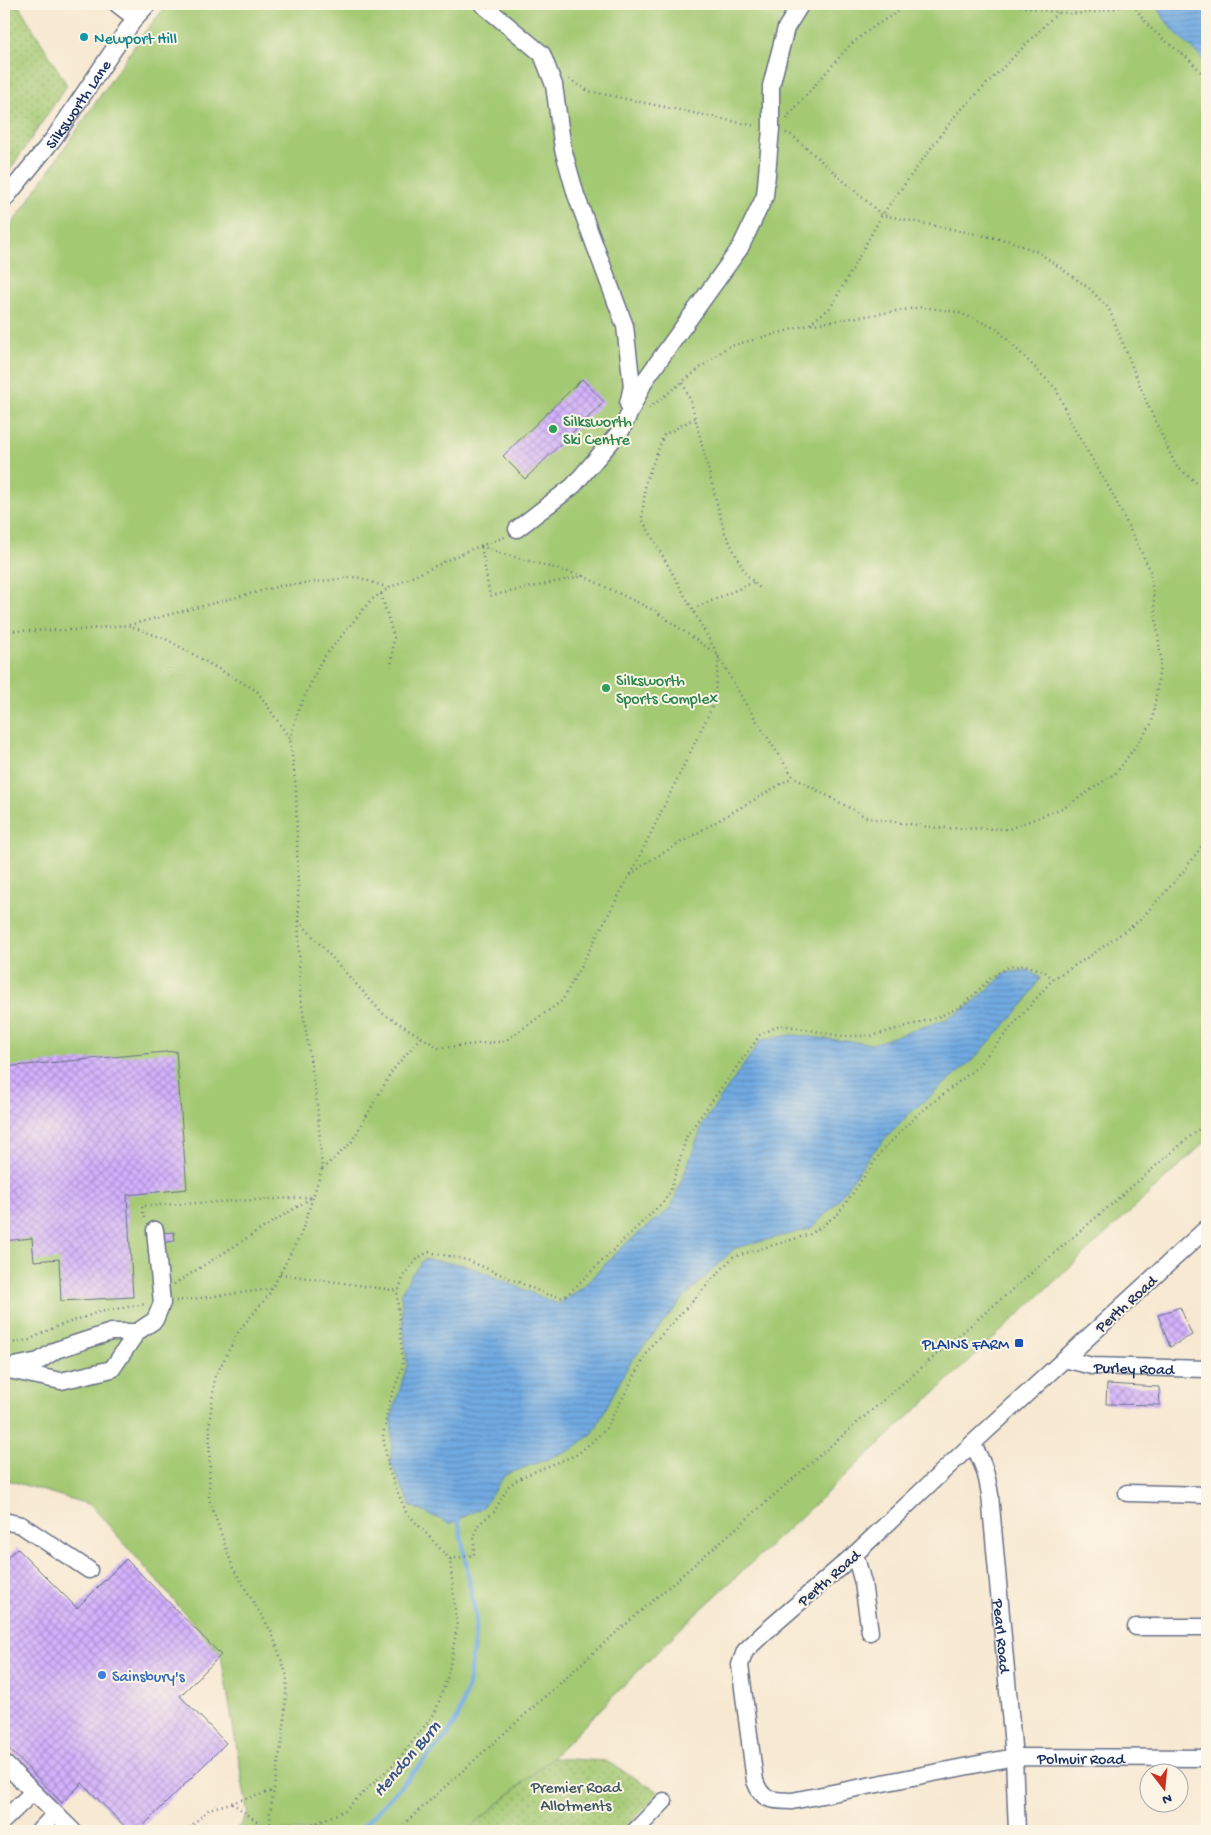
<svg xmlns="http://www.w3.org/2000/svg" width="1211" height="1835" viewBox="0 0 1211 1835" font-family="'Gochi Hand',sans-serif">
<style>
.grass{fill:url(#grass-dots);stroke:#607c68}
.pitch{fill:#a4c973;stroke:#607c68}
.water{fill:url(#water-rules);stroke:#466ca0}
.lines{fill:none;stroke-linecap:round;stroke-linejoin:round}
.stream{stroke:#71aae1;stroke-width:4.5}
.building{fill:url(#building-cross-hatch)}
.minor-casing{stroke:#687086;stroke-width:19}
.path{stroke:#687086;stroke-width:2.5;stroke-dasharray:1 4;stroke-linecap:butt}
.minor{stroke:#fff;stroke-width:16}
.culture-dot{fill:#0f9aa8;stroke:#fcf5e5;stroke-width:2}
.leisure-dot{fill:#2e9e5b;stroke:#fcf5e5;stroke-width:2}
.transit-dot{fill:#1a4fb4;stroke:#fcf5e5;stroke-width:2}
.shop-dot{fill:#3f7fe0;stroke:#fcf5e5;stroke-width:2}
.labels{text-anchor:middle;stroke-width:4;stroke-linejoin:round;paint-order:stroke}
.culture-label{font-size:16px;fill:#0d838f;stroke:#fcf5e5;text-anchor:start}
.street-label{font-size:16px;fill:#1b2f5e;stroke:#fcf5e5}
.leisure-label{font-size:16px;fill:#27864d;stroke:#fcf5e5;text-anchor:start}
.transit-label{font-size:16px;fill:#164399;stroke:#fcf5e5;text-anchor:end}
.shop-label{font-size:16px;fill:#366cbe;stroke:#fcf5e5;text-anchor:start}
.park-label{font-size:16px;fill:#3d5663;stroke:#fcf5e5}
.water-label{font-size:18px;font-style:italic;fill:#355485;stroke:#fcf5e5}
</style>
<defs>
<pattern id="grass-dots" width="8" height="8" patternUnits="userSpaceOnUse" patternTransform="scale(1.25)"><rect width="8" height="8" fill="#a4c973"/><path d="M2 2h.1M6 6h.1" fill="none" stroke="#85a462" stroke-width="1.8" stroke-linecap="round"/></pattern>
<pattern id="water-rules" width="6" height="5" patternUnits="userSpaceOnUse" patternTransform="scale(1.25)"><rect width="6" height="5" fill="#71aae1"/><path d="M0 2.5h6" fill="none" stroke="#5c8bba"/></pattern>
<pattern id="building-cross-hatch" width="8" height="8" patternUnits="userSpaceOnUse" patternTransform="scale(1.25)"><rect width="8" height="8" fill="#d3b1fc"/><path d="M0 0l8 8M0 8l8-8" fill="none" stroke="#aa90cf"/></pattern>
</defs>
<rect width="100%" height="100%" fill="#fcf5e5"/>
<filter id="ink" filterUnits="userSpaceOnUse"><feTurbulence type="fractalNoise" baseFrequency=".02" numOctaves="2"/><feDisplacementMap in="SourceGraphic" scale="10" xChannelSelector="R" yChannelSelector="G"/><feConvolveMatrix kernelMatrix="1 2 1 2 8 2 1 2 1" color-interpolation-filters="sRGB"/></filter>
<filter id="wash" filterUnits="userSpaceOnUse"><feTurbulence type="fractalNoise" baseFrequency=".0096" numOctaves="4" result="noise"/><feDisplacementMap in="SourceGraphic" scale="20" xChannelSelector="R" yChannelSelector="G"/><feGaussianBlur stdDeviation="1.12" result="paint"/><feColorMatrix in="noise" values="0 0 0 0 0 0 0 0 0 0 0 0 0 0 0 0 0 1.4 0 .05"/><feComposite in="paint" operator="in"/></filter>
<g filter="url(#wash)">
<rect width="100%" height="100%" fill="#f7e8d1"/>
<!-- grass -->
<g class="grass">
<path d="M4 4H18L67 85 4 179Z"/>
<path d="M552 1758 606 1761 660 1793 622 1831H466Z"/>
</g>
<!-- pitch -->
<path class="pitch" d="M168 4H1207V1140L681 1628 552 1758 466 1831H235L248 1815 221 1655 91 1505 4 1479V236L142 35Z"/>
<!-- water -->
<g class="water">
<path d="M1157 4H1207V63C1189 45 1166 28 1157 4Z"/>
<path d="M1028 970 1040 978 1024 1004 974 1059 910 1113 869 1156 834 1206 810 1229 735 1248 681 1301 629 1364 593 1433 571 1450 505 1475 483 1507 450 1524 411 1506 391 1464 392 1416 407 1365 401 1294 411 1275 424 1259 466 1265 558 1304 582 1288 624 1245 671 1208 704 1122 761 1040 792 1035 873 1044 946 1019 969 1006 1006 973Z"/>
</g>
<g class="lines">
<!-- stream -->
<path class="stream" d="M359 1831 447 1736 458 1717 468 1686 474 1643 476 1619 458 1519"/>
</g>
<g id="blocks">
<!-- building -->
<g class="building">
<path d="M582 379 604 402 525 479 503 456Z"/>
<path d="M176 1051 187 1189 127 1195 133 1297 61 1301 59 1259 34 1261 32 1238 4 1241V1067Z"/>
<path d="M174 1232 175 1241 161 1243 160 1233Z"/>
<path d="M1180 1307 1192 1335 1170 1347 1158 1315Z"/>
<path d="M1107 1384 1159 1387 1160 1405 1106 1404Z"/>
<path d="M17 1548 77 1608 126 1559 221 1655 180 1696 226 1743 138 1831H129L82 1783 62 1803 4 1744V1560Z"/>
</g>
</g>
</g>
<g filter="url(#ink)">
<use href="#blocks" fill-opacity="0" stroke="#687086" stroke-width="1"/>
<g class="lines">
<defs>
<g id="minor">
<path d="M117 4 135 18"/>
<path d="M482 4 542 54 554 85 563 149 576 195 625 326 632 386 628 404"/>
<path id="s1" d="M4 200 54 138 135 18 148 4"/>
<path d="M517 529 573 486 622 429 645 380 740 248 765 196 771 129V86L786 28 801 4"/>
<path id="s2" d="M1207 1228 972 1444 855 1554 764 1633 745 1651 740 1665 755 1781C763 1802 771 1800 792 1801L1014 1757 1207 1758"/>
<path d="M137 1332 155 1320 162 1303 155 1230"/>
<path id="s3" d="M1064 1359 1092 1366 1207 1369"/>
<path d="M4 1368 39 1361 56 1350 111 1332H137L112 1369 61 1381 4 1369"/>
<path id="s4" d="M972 1444C983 1461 987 1475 990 1495L1014 1757 1017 1831"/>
<path d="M1127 1493 1207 1495"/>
<path d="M4 1521 21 1525 89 1570"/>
<path d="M855 1554 863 1583 870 1632"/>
<path d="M1136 1627H1207"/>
<path d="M4 1763 73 1831"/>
<path d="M4 1820 33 1792"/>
<path d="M39 1831 55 1814"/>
<path d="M635 1831 664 1801"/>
</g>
</defs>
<!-- minor casing -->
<use href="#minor" class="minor-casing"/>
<!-- path -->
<g class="path">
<path d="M1010 4C1032 8 1063 15 1085 13 1101 12 1117 8 1132 4"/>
<path d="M1134 4C1146 29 1164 39 1185 56 1193 63 1200 71 1207 78"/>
<path d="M569 79 588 91 756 126"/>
<path d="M787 119 789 115 850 45 873 27 910 4"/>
<path d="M786 133 792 135 882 215 1010 241 1038 252 1090 289 1109 309 1146 401 1176 466 1202 487 1207 489"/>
<path d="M683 383 691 402 724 531 745 573 761 589"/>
<path d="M649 408 727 347 808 325 831 307 882 215 954 117 1059 11"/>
<path d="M695 418 664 435 646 481 642 519 742 698 793 777 868 818 937 828 1009 829 1067 806 1117 772 1152 723 1161 659 1150 570 1112 493 1071 423 1056 389 996 328 957 312 922 307 808 325"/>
<path d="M481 546 500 553 583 576 490 596Z"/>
<path d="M583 576 655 611 719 656 714 703 630 876"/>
<path d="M381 594 394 638 391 667"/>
<path d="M693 609 754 582"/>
<path d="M129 625 280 586 357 577 389 588"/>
<path d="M4 631 79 630 127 625 168 640 257 691 290 739 296 789 300 993 317 1103 322 1169 301 1234 268 1296 240 1329 215 1377 210 1418 209 1499 233 1568 272 1633 287 1676 284 1728 270 1813 271 1831"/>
<path d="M290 739 298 711 321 661 371 600 389 588 469 550 505 537"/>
<path d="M299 921 382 1013 439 1048 505 1041 562 1001 628 878 644 864 793 777"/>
<path d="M322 1169 351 1143 392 1071 421 1037"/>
<path d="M144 1218 142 1206 313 1197"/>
<path d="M280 1274 399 1291"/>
<path d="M174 1284 311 1198"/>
<path d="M176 1301 271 1289"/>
<path d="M4 1344 29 1340 53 1328 99 1312 145 1304"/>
<path d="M450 1559 474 1555V1535L479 1524 494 1512 509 1485 524 1476 578 1454 605 1430 651 1346 733 1257 811 1234 839 1213 882 1151 915 1117 976 1068 1053 979 1093 954 1140 920 1183 872 1207 839"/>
<path d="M232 1803 270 1831"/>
<path d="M186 1831 209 1809 273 1791"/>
<path d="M273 1831 316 1823 344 1811 397 1761 435 1713 448 1675 457 1628 450 1559 406 1512 389 1471 383 1436 389 1403 403 1366 397 1295 404 1275 418 1258 429 1252 467 1260 548 1295 561 1297 567 1295 663 1202 670 1192 687 1135 760 1035 778 1026H788L840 1036H871L936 1018 962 1006 991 978 1008 967 1025 965 1044 971 1053 979"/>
<path d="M396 1831 602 1645 850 1429 1207 1122"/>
</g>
<!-- minor -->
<use href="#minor" class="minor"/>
</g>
</g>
<!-- markers -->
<circle class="culture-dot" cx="84" cy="37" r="5"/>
<g class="leisure-dot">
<circle cx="553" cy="429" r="5"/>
<circle cx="606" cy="688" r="5"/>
</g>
<rect class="transit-dot" x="1014" y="1338" width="10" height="10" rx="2.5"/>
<circle class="shop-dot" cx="102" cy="1675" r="5"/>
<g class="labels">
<!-- culture labels -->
<g class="culture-label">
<text x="94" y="43">Newport Hill</text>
</g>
<!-- street labels -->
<g class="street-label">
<text dy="6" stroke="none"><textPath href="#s1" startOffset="121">Silksworth Lane</textPath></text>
<text transform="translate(1125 1303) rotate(-42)" y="6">Perth Road</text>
<text dy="6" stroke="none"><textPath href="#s3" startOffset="71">Purley Road</textPath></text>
<text transform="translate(828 1577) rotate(-41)" y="6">Perth Road</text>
<text dy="6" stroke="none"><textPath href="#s4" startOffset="196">Pearl Road</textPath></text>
<text dy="6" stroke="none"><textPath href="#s2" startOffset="1098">Polmuir Road</textPath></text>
</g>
<!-- leisure labels -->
<g class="leisure-label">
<text x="563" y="426">Silksworth<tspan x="563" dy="18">Ski Centre</tspan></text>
<text x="616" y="685">Silksworth<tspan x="616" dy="18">Sports Complex</tspan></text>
</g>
<!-- transit labels -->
<g class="transit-label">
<text x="1009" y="1349">PLAINS FARM</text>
</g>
<!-- shop labels -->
<g class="shop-label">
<text x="112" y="1681">Sainsbury's</text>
</g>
<!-- park labels -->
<g class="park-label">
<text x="576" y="1792">Premier Road<tspan x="576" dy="18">Allotments</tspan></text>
</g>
<!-- water labels -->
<g class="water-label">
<text transform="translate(406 1758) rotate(-49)" y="6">Hendon Burn</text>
</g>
</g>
<!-- margin -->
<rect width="1211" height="1835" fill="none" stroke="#fcf5e5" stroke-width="20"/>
<!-- north arrow -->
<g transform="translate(1164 1788) rotate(164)"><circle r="24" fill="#fcf5e5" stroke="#a2a6af"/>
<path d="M0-4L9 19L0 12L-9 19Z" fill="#c8321e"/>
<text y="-8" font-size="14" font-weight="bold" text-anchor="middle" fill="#1b2f5e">N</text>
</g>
</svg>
